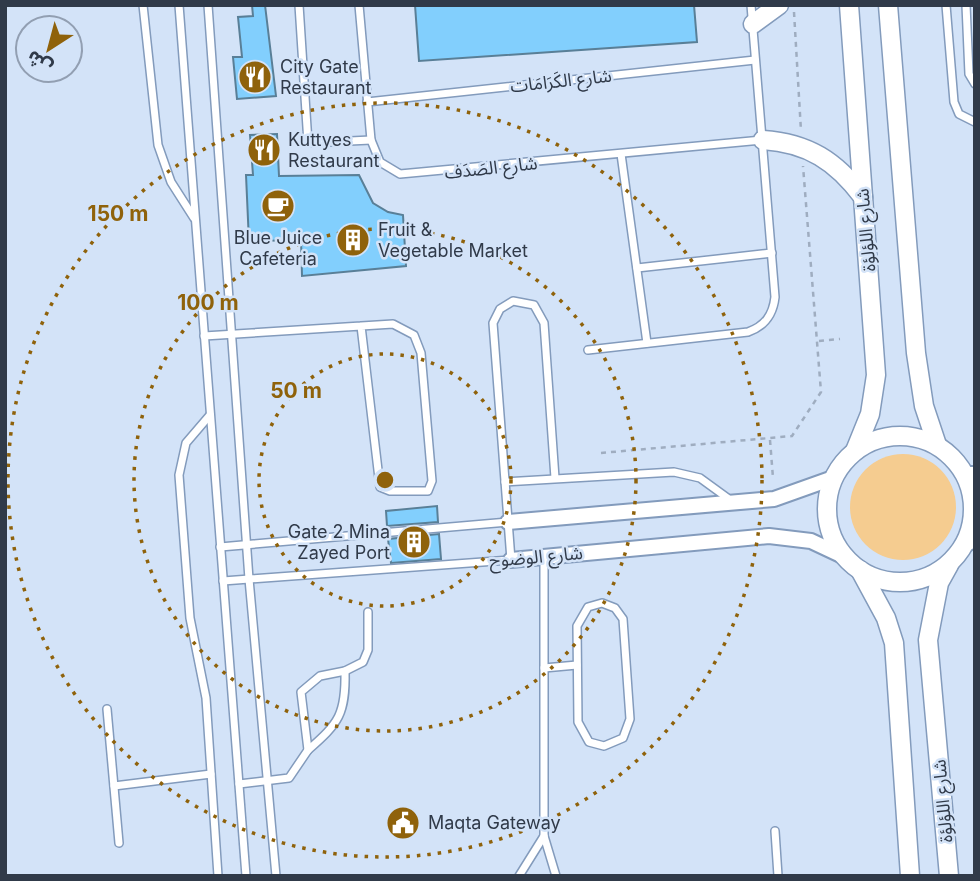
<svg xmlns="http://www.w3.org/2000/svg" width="980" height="881" viewBox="0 0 980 881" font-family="Inter,'Noto Sans Arabic',sans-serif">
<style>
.green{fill:#f5cc90}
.building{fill:#82cffd;stroke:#597f97;stroke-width:2}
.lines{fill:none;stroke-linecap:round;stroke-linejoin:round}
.service-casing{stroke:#839bbc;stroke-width:10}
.minor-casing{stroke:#839bbc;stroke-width:18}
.tertiary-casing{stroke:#839bbc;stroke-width:21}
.path{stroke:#9fadc0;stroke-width:2.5;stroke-dasharray:5 5;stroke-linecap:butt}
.service{stroke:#fff;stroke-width:7}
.minor{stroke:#fff;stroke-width:14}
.tertiary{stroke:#fff;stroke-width:18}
.ring{fill:none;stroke:#8f620b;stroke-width:3.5;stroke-dasharray:3.5 7}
.labels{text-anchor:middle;stroke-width:5;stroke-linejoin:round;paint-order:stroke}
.poi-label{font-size:18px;fill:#303a49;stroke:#d3e3f8;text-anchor:start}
.street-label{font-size:18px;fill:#303a49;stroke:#d3e3f8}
.centre{fill:#8f620b;stroke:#d3e3f8;stroke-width:3.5}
.ring-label{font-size:21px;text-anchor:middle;font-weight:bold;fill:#8f620b;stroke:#d3e3f8;stroke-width:5;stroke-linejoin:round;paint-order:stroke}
</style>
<rect width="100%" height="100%" fill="#d3e3f8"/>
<!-- green -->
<circle class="green" cx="903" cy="507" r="53"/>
<!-- building -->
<g class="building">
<path d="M252 5H265L276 96 237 99 233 57H242L238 17 253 16Z"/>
<path d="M415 5H694L697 42 419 61Z"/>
<path d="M277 134 279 176 359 175 373 203 388 212 403 215 406 266 302 276 301 239 249 242 246 175H253L250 135Z"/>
<path d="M437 506 438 522 387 526 386 511Z"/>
<path d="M439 534 441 559 391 563 388 539Z"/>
</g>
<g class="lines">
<defs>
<g id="service">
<path d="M143 5 158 145 171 182 194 218"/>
<path d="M179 5 246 876"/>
<path d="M208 5 249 579 276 876"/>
<path d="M299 5 308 143 371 140"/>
<path d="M359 5 371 140 380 162 400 174 762 140"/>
<path d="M946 5 954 102 959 114 975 122"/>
<path d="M966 5 969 74 975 84"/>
<path d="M367 102 755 60"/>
<path d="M621 154 647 343"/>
<path d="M637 268 772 253"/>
<path d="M204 336 393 324 414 335 421 353 432 481 428 491H390L380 487 361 326"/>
<path d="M588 350 748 332C765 326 773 315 775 297L751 5"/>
<path d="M210 415 186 443 179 475 190 618 206 698 218 876"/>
<path d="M505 482 674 472 700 478 733 502"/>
<path d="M220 547 508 522"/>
<path d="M544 557V836L556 876"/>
<path d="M223 581 511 560 493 323 500 309 513 301 534 305 544 323 555 478"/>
<path d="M602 603 615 608 623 619 630 719 623 738 604 746 589 742 578 722 577 626 588 607Z"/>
<path d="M544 668 577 665"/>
<path d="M107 709 119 843"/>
<path d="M308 750C339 723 346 714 345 671"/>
<path d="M239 784 289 778 308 750 301 692 320 676 345 671 363 662 368 650V612"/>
<path d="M114 786 211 774"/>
<path d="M775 831 778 876"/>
<path d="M519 876 544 836"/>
</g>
<g id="minor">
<path d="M965 474H975"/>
<path d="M508 522 774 499 833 478"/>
<path d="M964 545 975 540"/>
<path d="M511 560 769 536 811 541 845 557"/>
</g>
<g id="tertiary">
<path d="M849 5 876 375 870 414 855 451"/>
<path d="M888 5 916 353 924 406 937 445"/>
<path d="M753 24 779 5"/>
<path d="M763 140C808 143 836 161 863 197"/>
<circle cx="900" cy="509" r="73"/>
<path d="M949 565 939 583 928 640 949 876"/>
<path d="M860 570 886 618 894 643 910 876"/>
</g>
</defs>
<!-- service casing -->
<use href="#service" class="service-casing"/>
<!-- minor casing -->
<use href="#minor" class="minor-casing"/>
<!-- tertiary casing -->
<use href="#tertiary" class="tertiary-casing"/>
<!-- path -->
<g class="path">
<path d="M794 12 801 131"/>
<path d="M819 341 840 339"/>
<path d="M770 440 773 478"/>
<path d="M601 453 792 436 821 392 803 166"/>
</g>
<!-- service -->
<use href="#service" class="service"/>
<!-- minor -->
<use href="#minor" class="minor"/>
<!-- tertiary -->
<use href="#tertiary" class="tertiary"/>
</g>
<!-- distance rings -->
<g class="ring">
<circle cx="385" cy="480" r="126"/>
<circle cx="385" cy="480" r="251"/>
<circle cx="385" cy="480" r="377"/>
</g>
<!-- icons -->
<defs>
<symbol id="restaurant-disc" viewBox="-11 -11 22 22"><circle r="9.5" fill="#8f620b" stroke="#d3e3f8"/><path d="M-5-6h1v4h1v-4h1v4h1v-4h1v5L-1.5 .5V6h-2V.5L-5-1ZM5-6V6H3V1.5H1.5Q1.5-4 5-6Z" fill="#fff"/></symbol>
<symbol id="cafe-disc" viewBox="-11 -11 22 22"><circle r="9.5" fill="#8f620b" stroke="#d3e3f8"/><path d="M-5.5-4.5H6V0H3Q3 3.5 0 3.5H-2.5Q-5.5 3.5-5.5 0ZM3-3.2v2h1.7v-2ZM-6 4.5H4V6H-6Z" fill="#fff"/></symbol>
<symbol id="building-disc" viewBox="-11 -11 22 22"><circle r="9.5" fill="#8f620b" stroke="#d3e3f8"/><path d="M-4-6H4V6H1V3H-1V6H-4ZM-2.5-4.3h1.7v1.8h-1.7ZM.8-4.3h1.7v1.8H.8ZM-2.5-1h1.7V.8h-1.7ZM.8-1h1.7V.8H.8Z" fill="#fff"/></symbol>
<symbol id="civic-disc" viewBox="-11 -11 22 22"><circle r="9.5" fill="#8f620b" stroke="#d3e3f8"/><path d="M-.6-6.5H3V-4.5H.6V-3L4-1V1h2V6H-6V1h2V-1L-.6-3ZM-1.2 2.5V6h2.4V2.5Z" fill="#fff"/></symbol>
</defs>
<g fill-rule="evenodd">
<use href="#restaurant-disc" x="236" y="58" width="38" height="38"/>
<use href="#restaurant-disc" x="245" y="131" width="38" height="38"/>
<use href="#cafe-disc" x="259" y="187" width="38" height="38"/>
<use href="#building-disc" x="334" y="221" width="38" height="38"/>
<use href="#building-disc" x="395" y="523" width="38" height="38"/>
<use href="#civic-disc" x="384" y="804" width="38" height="38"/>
</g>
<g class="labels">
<!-- poi labels -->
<g class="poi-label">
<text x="280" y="73">City Gate<tspan x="280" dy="21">Restaurant</tspan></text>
<text x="288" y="146">Kuttyes<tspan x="288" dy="21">Restaurant</tspan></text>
<text x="378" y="236">Fruit &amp;<tspan x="378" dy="21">Vegetable Market</tspan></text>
<text x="278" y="244" text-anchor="middle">Blue Juice<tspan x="278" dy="21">Cafeteria</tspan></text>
<text x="390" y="538" text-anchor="end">Gate 2 Mina<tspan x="390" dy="21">Zayed Port</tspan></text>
<text x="428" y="829">Maqta Gateway</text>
</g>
<!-- street labels -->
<g class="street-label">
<text transform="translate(561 81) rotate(-6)" y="6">شارع الكَرَامَات</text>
<text transform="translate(491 168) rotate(-6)" y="6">شارع الصَدَف</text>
<text transform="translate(866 230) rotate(-95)" y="6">شارع اللؤلؤة</text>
<text transform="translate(536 557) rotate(-5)" y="6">شارع الوضوح</text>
<text transform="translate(943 801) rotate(-95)" y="6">شارع اللؤلؤة</text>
</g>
</g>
<circle cx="385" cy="480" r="10" class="centre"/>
<g class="ring-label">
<text x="118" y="221">150 m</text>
<text x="208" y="310">100 m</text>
<text x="296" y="398">50 m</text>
</g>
<!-- border -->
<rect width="980" height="881" fill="none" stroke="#303a49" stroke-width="14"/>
<!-- north arrow -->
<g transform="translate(49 49) rotate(216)"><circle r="33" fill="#d3e3f8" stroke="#929fb2" stroke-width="2"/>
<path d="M0-5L12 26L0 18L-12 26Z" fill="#8f620b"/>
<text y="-10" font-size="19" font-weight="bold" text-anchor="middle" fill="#303a49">ش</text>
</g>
</svg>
